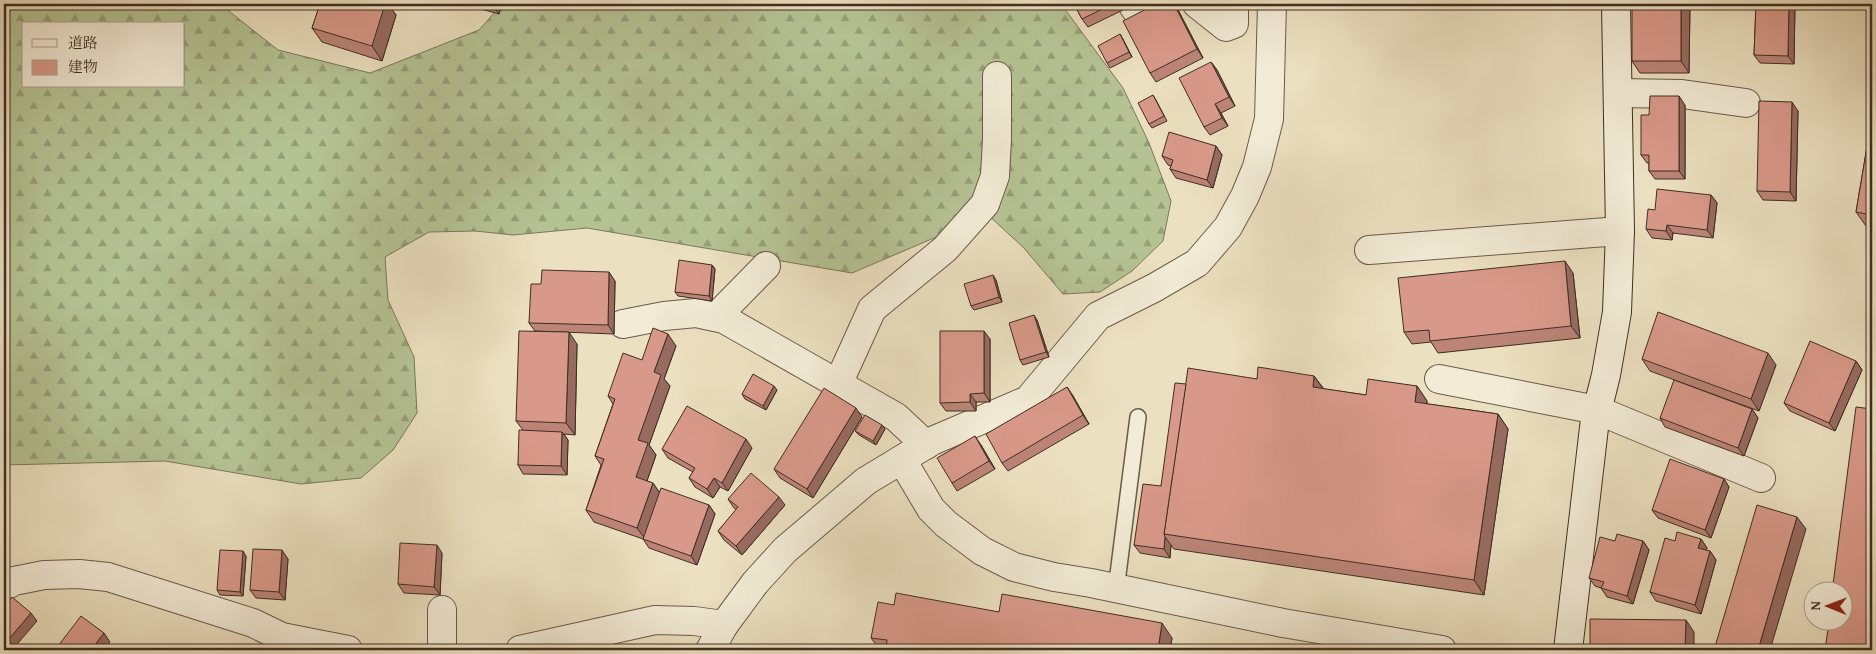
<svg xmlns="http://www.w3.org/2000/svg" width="1876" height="654" viewBox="0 0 1876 654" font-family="'Gentium Book Plus','Noto Serif JP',serif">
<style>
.forest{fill:url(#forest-firs);stroke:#7a785c;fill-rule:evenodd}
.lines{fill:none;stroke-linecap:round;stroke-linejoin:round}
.lane-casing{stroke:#6b5a4a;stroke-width:18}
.street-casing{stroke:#6b5a4a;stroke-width:30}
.secondary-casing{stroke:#402e23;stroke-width:30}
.lane{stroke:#f2ebd6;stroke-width:15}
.street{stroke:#f2ebd6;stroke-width:28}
.secondary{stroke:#f2ebd6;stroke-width:28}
.wall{fill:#bb8477;stroke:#402e23}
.shaded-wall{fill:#986b61;stroke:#402e23}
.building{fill:#d9998a;stroke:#402e23}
</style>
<defs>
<pattern id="forest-firs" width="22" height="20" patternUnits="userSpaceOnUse" patternTransform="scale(1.25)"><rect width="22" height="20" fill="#b5c394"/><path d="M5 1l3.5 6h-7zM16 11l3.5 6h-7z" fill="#959f78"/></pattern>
</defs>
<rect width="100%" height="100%" fill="#ebe0c0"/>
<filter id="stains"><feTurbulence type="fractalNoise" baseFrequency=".004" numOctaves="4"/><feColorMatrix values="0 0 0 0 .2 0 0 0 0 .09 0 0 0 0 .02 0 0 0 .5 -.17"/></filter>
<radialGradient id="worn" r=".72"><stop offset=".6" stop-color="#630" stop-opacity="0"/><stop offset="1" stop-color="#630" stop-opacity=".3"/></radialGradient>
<!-- forest -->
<path class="forest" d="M4 4H223L230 12 278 50 370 73 479 30 502 4H1061L1123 88 1149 143 1171 201 1163 241 1132 271 1100 292 1063 294 1023 247 988 215 852 273 587 228 513 235 475 231 429 232 385 257 388 300 414 357 417 413 393 450 361 478 301 484 165 461 4 465ZM24 24H184V86H24Z"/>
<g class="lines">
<defs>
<path id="lane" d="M1116 590 1138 417"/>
<g id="street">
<path d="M1132 4 1140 16 1159 4"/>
<path d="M1197 4 1226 27 1234 24V4"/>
<path d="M1618 93 1682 94 1746 103"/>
<path d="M1369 250 1620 231"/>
<path d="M716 317 766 266"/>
<path d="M623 324 664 316 696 313 724 319 896 417 926 445"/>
<path d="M1439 379 1597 410 1761 478"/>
<path d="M838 384 872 309 945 249 985 204 995 176 997 139V76"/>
<path d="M902 460 931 509 946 524 982 551 1014 567 1054 577 1091 583 1283 623 1442 650"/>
<path d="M4 587 14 581 44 575 79 574 108 577 253 623 282 637 348 650"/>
<path d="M442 650V610"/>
<path d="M520 650 655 620 694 621 724 625"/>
<path d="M710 650 724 625 755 583 785 550 866 481 932 441 1028 400 1098 316 1154 288 1197 263 1228 227 1245 196 1257 167 1269 119 1272 4"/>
</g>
<path id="secondary" d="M1568 650 1595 419 1606 375 1617 312 1620 231 1616 4"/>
</defs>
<!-- lane casing -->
<use href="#lane" class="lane-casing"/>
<!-- street casing -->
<use href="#street" class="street-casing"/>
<!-- secondary casing -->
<use href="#secondary" class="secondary-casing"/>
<!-- lane -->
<use href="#lane" class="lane"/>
<!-- street -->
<use href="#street" class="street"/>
<!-- secondary -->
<use href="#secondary" class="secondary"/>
</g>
<!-- wall -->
<g class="wall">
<path d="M320 4H388L396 15 382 61 322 42 312 28Z"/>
<path d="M412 4H427L425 8Z"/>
<path d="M463 4H502L499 14Z"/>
<path d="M1074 4H1122L1125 9 1088 27 1082 19Z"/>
<path d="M1175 4 1203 58 1156 82 1150 73Z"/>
<path d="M1690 4 1689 73H1640L1632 61Z"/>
<path d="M1756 4H1795L1794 64 1760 63 1754 55Z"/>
<path d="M1120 34 1132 57 1110 68 1107 63Z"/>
<path d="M1211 62 1217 70 1235 106 1221 113 1228 126 1210 135 1204 127Z"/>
<path d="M1153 95 1156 100 1167 121 1152 128 1149 124Z"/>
<path d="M1685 105V179H1655L1649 171V163H1647L1641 155 1649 115Z"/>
<path d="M1798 111 1796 201 1763 200 1757 191Z"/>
<path d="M1872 117V228L1866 226 1856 212Z"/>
<path d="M1216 146 1222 155 1213 188 1176 178 1170 169 1171 166 1168 165 1162 156Z"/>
<path d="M1711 195 1717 203 1713 238 1673 233 1672 240 1652 238 1646 229Z"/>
<path d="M712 265 715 269 712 301 678 296 675 292Z"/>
<path d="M1573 273 1580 338 1438 353 1431 342 1412 344 1404 332Z"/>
<path d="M996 280 1002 302 974 310 971 306Z"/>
<path d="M615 281 614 334 535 331 529 323 541 284Z"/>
<path d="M1037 320 1049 357 1023 365 1020 360Z"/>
<path d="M990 339V402H976V411H946L940 403Z"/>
<path d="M577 344 575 435 564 434 568 440 567 475 523 474 518 465 523 430 516 421Z"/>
<path d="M676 346 664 379 670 386 649 445 656 455 647 481 653 483 659 492 709 505 715 514 697 565 649 548 643 539 594 522 586 510 601 465 595 456 613 404 608 396 642 360Z"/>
<path d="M1642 359 1776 365 1759 411 1650 371Z"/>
<path d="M1856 361 1862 370 1835 431 1790 411 1784 403Z"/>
<path d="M1314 376 1324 389 1366 395 1417 386 1427 401V404L1498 414 1508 429 1484 595 1174 549 1171 545 1170 558 1140 553 1134 545 1161 486 1186 384Z"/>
<path d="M1067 387 1073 396 1089 424 1008 471 1002 463Z"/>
<path d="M777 390 766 410 745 399 742 394Z"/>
<path d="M1752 409 1758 418 1744 456 1665 427 1660 418Z"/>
<path d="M862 417 813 498 780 478 774 469Z"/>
<path d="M882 425 885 429 876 445 859 435 855 431Z"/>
<path d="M981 445 995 469 957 491 952 483Z"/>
<path d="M752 448 728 491 720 487 713 498 695 487 689 478 693 472 668 458 662 449Z"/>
<path d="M1724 479 1729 487 1711 538 1658 518 1652 510Z"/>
<path d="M728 499 785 505 742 555 724 540 718 531 737 510 734 508Z"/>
<path d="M1701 539 1707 548 1706 550 1710 551 1716 560 1701 614 1656 601 1650 592 1675 541Z"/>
<path d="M1615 541H1643L1649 550 1633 604 1607 597 1601 588 1595 586 1589 578Z"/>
<path d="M442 553 440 595 404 593 398 584Z"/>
<path d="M246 556 243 596 220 595 217 590Z"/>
<path d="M288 559 285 600 256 598 250 590Z"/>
<path d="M894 605 999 612 1172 638 1170 650H880L871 638Z"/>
</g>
<!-- shaded-wall -->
<g class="shaded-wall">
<path d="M380 4H388L396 15 382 61 372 46Z"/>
<path d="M423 4H427L425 8Z"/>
<path d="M497 4H502L499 14 496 10Z"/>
<path d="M1174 4H1175L1203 58 1197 49Z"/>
<path d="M1681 4H1690L1689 73 1681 61Z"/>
<path d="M1789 4H1795L1794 64 1788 56Z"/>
<path d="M1120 34 1123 39 1132 57 1129 52Z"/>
<path d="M1211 62 1217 70 1235 106 1229 97Z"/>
<path d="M1679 96 1685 105V179L1679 171Z"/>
<path d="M1792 102 1798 111 1796 201 1790 192Z"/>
<path d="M1215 104 1221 113 1228 126 1222 118Z"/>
<path d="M1216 146 1222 155 1213 188 1207 180Z"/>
<path d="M1711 195 1717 203 1713 238 1707 230Z"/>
<path d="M1667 225 1673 233 1672 240 1666 231Z"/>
<path d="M1565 261 1573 273 1580 338 1571 326Z"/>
<path d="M712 265 715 269 712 301 709 296Z"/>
<path d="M609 272 615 281 614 334 608 325Z"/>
<path d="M993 275 996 280 1002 302 999 297Z"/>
<path d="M1034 315 1037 320 1049 357 1046 352Z"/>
<path d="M984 331 990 339V402L984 393Z"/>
<path d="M569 332 577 344 575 435 566 423Z"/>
<path d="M668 334 676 346 664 379 670 386 649 445 656 455 644 489 636 477 638 440 654 372Z"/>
<path d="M1768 353 1776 365 1759 411 1751 399Z"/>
<path d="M1856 361 1862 370 1835 431 1829 423Z"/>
<path d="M1314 376 1324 390 1313 387Z"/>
<path d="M774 386 777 390 766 410 763 406Z"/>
<path d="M1417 386 1427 401 1425 417 1415 402Z"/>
<path d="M1067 387 1073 396 1089 424 1083 415Z"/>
<path d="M970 394 976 402V411L970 402Z"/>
<path d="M856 408 862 417 813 498 807 489Z"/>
<path d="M1752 409 1758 418 1744 456 1738 448Z"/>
<path d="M1498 414 1508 429 1484 595 1474 580Z"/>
<path d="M882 425 885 429 876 445 873 441Z"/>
<path d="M562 432 568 440 567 475 561 466Z"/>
<path d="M975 436 981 445 995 469 989 461Z"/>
<path d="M746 439 752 448 728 491 722 483Z"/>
<path d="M714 478 720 487 713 498 707 489Z"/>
<path d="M1724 479 1729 487 1711 538 1705 530Z"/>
<path d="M653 483 661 495 646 540 637 528Z"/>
<path d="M779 497 785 505 742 555 736 546Z"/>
<path d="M709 505 715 514 697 565 691 556Z"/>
<path d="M1797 517 1806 529 1770 650H1758Z"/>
<path d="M1165 537 1171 545 1170 558 1164 549Z"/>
<path d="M1701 539 1707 548 1704 556 1698 548Z"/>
<path d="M1643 541 1649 550 1633 604 1627 596Z"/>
<path d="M437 545 442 553 440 595 434 587Z"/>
<path d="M282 550 288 559 285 600 279 592Z"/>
<path d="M243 551 246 556 243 596 240 592Z"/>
<path d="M1710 551 1716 560 1701 614 1695 605Z"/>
<path d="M31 613 37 621 12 650H4V645Z"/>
<path d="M1686 620 1694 632V650H1685Z"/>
<path d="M1162 623 1172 638 1170 650H1158Z"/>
<path d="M104 633 110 642 103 650H91Z"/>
</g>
<!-- building -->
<g class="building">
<path d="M320 4H385L372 46 312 28Z"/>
<path d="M475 4H497L496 10Z"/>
<path d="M1074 4H1113L1082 19Z"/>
<path d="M1156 4H1174L1197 49 1150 73 1123 21Z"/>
<rect x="1632" y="4" width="49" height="57"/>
<path d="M1756 4H1789L1788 56 1754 55Z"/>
<path d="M1120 34 1129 52 1107 63 1098 46Z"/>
<path d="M1211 62 1229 97 1215 104 1222 118 1204 127 1179 78Z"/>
<path d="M1153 95 1164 116 1149 124 1138 103Z"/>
<path d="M1650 96H1679V171H1649V155H1641V115H1649Z"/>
<path d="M1759 101 1792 102 1790 192 1757 191Z"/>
<path d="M1872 117V215L1856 212Z"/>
<path d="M1169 132 1216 146 1207 180 1170 169 1173 160 1162 156Z"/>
<path d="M1657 189 1711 195 1707 230 1667 225 1666 231 1646 229 1648 209 1655 210Z"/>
<path d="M679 260 712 265 709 296 675 292Z"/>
<path d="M1565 261 1571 326 1430 341 1429 330 1404 332 1398 278Z"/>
<path d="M542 270 609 272 608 325 529 323 531 284H541Z"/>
<path d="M993 275 999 297 971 306 964 284Z"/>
<path d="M1658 312 1768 353 1751 399 1642 359Z"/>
<path d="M1034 315 1046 352 1020 360 1009 323Z"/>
<path d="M653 328 668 334 654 372 661 375 638 440 648 443 636 477 653 483 637 528 586 510 604 459 595 456 615 399 608 396 623 353 642 360Z"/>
<path d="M519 331 569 332 566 423 516 421Z"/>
<path d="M940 331H984V393L970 394V402L940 403Z"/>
<path d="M1810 341 1856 361 1829 423 1784 403Z"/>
<path d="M1258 367 1314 376 1313 387 1366 395 1368 379 1417 386 1415 402 1498 414 1474 580 1164 534 1188 368 1257 379Z"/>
<path d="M753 374 774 386 763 406 742 394Z"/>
<path d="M1674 380 1752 409 1738 448 1660 418Z"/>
<path d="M1175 383 1186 384 1164 534 1165 537 1164 549 1134 545 1143 484 1161 486Z"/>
<path d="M1067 387 1083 415 1002 463 986 434Z"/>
<path d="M824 388 856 408 807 489 774 469Z"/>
<path d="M687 406 746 439 722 483 714 478 707 489 689 478 695 468 662 449Z"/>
<path d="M1856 407 1872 409V650H1825L1829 622H1844V592H1832Z"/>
<path d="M865 415 882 425 873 441 855 431Z"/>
<path d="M519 430 562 432 561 466 518 465Z"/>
<path d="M975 436 989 461 952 483 937 458Z"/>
<path d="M1670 459 1724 479 1705 530 1652 510Z"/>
<path d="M751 473 779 497 736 546 718 531 738 507 728 499Z"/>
<path d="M661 488 709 505 691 556 643 539Z"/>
<path d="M1757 505 1797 517 1758 650H1714Z"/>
<path d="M1677 532 1701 539 1698 548 1710 551 1695 605 1650 592 1665 538 1675 541Z"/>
<path d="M1617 534 1643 541 1627 596 1601 588 1604 582 1589 578 1600 537 1615 541Z"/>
<path d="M400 543 437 545 434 587 398 584Z"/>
<path d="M253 549 282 550 279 592 250 590Z"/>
<path d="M220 550 243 551 240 592 217 590Z"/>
<path d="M896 593 999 612 1002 594 1162 623 1158 650H886L887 640 871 638 878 602 894 605Z"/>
<path d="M12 597 31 613 4 645V607Z"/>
<path d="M81 616 104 633 91 650H55Z"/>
<path d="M1590 619 1686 620 1685 650H1590Z"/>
<path d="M1307 648 1317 650H1306Z"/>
</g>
<!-- margin -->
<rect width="1876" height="654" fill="none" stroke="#ebe0c0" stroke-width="20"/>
<rect x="5" y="5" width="1866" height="644" fill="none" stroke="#402e23" stroke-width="2.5"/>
<rect x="10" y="10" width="1856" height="634" fill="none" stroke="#402e23"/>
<!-- legend -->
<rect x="22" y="22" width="162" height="65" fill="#f2ebd6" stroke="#ab9f8e"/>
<rect x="32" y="39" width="25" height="8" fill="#f2ebd6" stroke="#ab9f8e"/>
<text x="68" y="48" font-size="15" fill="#402e23">道路</text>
<rect x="32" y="60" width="25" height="15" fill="#d9998a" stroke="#ab9f8e"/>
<text x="68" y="72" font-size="15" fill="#402e23">建物</text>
<!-- north arrow -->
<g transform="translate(1828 606) rotate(271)"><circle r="24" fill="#f2ebd6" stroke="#ab9f8e"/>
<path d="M0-4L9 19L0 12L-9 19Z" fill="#8f2418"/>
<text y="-8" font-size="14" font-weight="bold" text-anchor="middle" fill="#402e23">N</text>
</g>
<rect width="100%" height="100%" filter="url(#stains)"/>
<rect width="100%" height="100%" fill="url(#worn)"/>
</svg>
